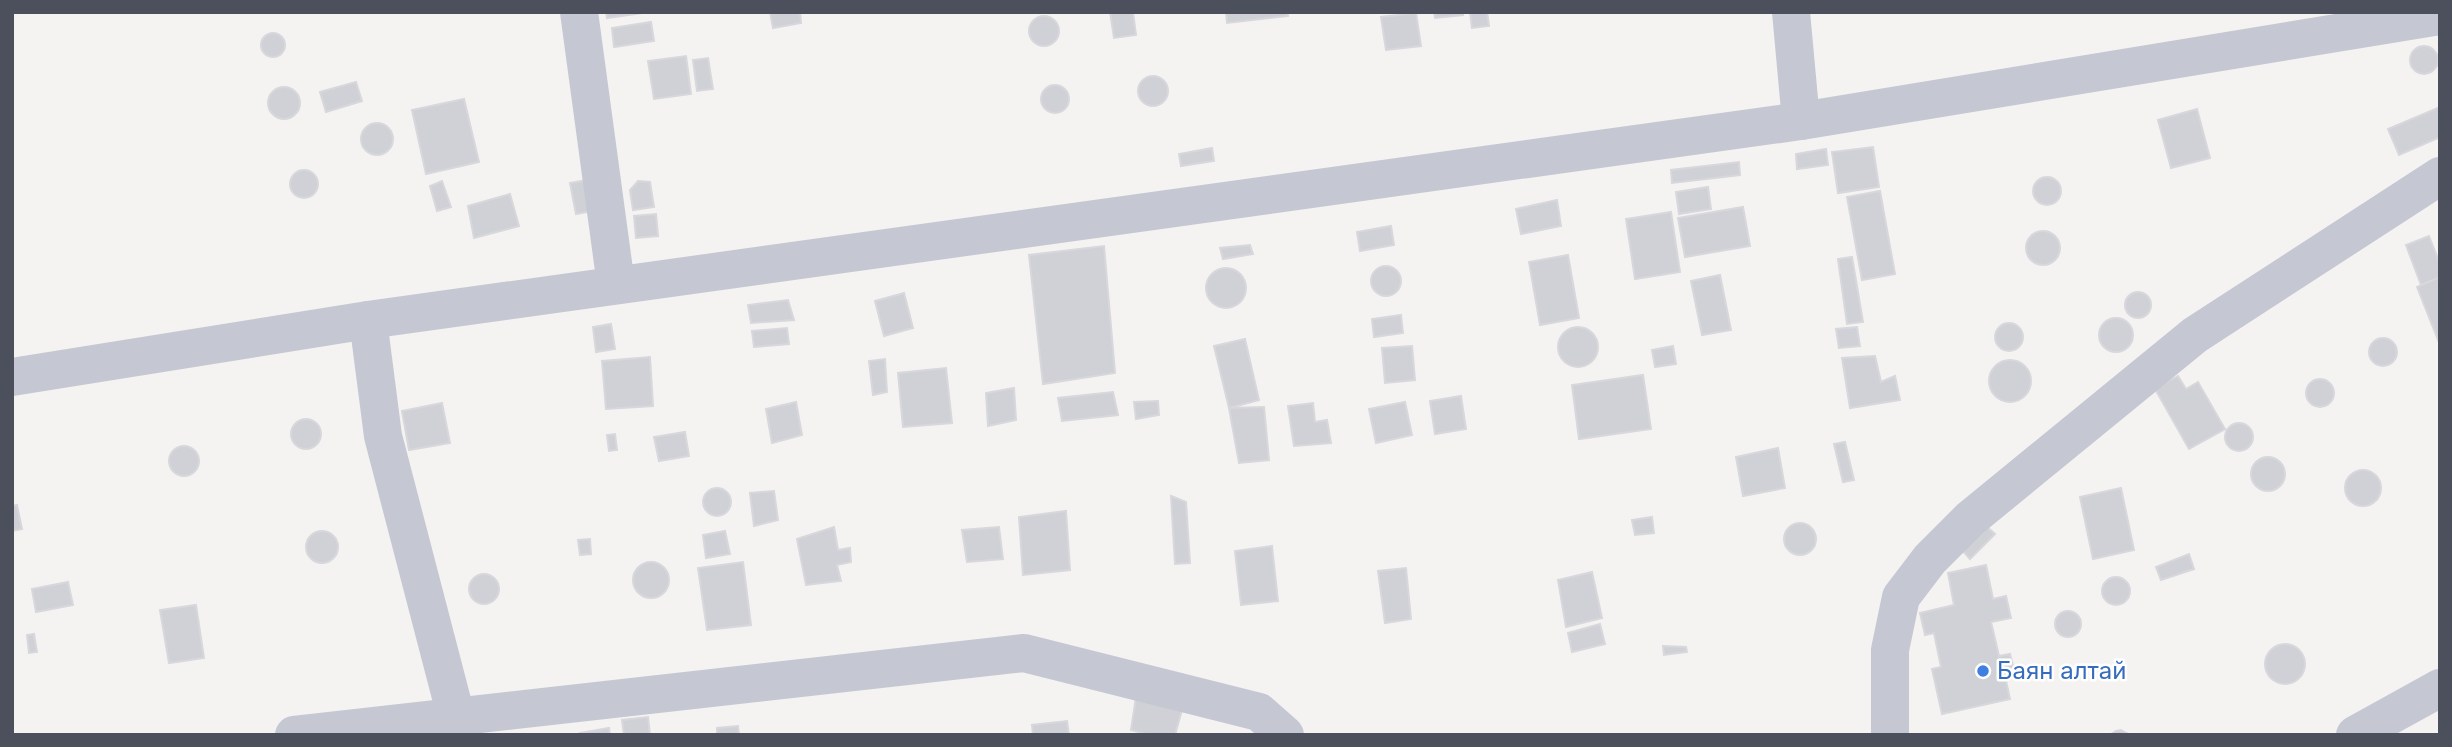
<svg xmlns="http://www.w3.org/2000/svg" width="2452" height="747" viewBox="0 0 2452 747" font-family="Inter,sans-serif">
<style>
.building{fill:#d0d1d6;stroke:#d7d7dc;stroke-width:2}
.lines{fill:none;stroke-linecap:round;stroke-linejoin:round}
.street{stroke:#c5c8d2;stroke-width:38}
.shop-dot{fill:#3f7fe0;stroke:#fff;stroke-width:2.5}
.labels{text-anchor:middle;stroke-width:5;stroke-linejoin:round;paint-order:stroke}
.shop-label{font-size:24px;fill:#366cbe;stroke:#fff;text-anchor:start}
</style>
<rect width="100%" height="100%" fill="#f4f3f2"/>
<!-- building -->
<g class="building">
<path d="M606 12H649L607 18Z"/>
<path d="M770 12H800L801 23 773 28Z"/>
<path d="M1110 12H1133L1136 35 1114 38Z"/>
<path d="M1226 12H1287L1288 16 1227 23Z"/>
<path d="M1434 12H1463V15L1435 18Z"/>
<path d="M1470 12H1487L1489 26 1472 28Z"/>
<path d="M1416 13 1421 46 1386 50 1381 17Z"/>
<circle cx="1044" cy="31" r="15"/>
<path d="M651 22 654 41 614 47 612 28Z"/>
<circle cx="273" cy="45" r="12"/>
<circle cx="2424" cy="60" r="14"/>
<path d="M686 56 691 94 654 99 648 61Z"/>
<path d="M708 58 713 89 697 91 693 60Z"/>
<circle cx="1153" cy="91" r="15"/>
<path d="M356 82 362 101 326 112 320 92Z"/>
<circle cx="1055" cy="99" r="14"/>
<circle cx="284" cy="103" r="16"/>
<path d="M464 99 479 162 426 174 412 110Z"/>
<path d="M2440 107V137L2399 155 2388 129Z"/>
<path d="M2197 109 2210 158 2171 168 2158 120Z"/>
<circle cx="377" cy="139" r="16"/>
<path d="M1873 147 1879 187 1838 193 1832 152Z"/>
<path d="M1212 148 1214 161 1181 166 1179 154Z"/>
<path d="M1826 149 1828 165 1797 169 1796 154Z"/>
<path d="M1739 162 1740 175 1672 183 1671 170Z"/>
<circle cx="304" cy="184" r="14"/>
<circle cx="2047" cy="191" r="14"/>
<path d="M593 179 598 210 576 214 570 183Z"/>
<path d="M442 181 451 207 437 211 430 186Z"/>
<path d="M638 181 650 182 654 207 633 210 630 190Z"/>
<path d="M1708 187 1711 209 1679 214 1676 192Z"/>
<path d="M1880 191 1895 274 1862 280 1847 197Z"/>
<path d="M510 194 519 226 474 238 468 206Z"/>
<path d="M1557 200 1561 226 1521 234 1516 209Z"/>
<path d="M1743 207 1750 246 1685 257 1678 218Z"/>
<path d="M1671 212 1680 272 1635 279 1626 219Z"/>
<path d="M656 214 658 236 636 238 634 216Z"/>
<path d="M1391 226 1394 245 1360 251 1357 232Z"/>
<circle cx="2043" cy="248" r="17"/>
<path d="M2429 236 2440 264V277L2421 285 2406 245Z"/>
<path d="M1250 245 1253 254 1223 259 1220 248Z"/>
<path d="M1104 246 1115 373 1043 384 1029 255Z"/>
<path d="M1568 255 1579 318 1540 325 1529 262Z"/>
<path d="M1852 257 1863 322 1847 324 1838 259Z"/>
<circle cx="1386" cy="281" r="15"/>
<circle cx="1226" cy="288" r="20"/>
<path d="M1720 275 1731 330 1702 335 1691 281Z"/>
<path d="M2440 277V345L2417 287Z"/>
<circle cx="2138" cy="305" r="13"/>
<path d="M904 293 913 328 884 336 875 301Z"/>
<path d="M788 300 794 320 751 323 748 305Z"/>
<path d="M1401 315 1403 333 1374 337 1372 319Z"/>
<circle cx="2116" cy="335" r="17"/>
<circle cx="2009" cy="337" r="14"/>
<path d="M611 324 615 349 596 352 593 327Z"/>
<circle cx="1578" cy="347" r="20"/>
<path d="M1857 327 1860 346 1839 348 1836 329Z"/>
<path d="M787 328 789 344 754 347 752 331Z"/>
<circle cx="2383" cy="352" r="14"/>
<path d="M1245 339 1259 400 1229 408 1214 346Z"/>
<path d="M1412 346 1415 380 1385 383 1382 348Z"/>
<path d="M1673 346 1676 364 1655 367 1652 350Z"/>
<path d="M1875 356 1881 382 1895 376 1900 400 1850 408 1842 358Z"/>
<path d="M650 357 653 406 606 409 602 361Z"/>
<path d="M885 359 887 392 873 395 869 361Z"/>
<circle cx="2010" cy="381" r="21"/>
<path d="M946 368 952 423 903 427 898 373Z"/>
<path d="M1643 375 1651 429 1579 439 1572 385Z"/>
<path d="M2178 376 2186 389 2198 382 2225 429 2189 449 2155 389Z"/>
<circle cx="2320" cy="393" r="14"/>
<path d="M1014 388 1016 420 988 426 986 393Z"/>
<path d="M1113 392 1118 415 1062 421 1058 398Z"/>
<path d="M1461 396 1466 429 1435 434 1430 401Z"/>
<path d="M1158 401 1159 415 1136 419 1134 402Z"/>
<path d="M796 402 802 435 772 443 766 409Z"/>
<path d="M1405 402 1412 435 1376 443 1369 409Z"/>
<path d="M442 403 450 443 409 450 402 411Z"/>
<path d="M1313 403 1315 422 1327 420 1331 443 1294 446 1288 406Z"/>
<path d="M1264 407 1269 460 1239 463 1229 408Z"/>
<circle cx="306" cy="434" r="15"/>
<circle cx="2239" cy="437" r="14"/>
<path d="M685 432 689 456 659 461 654 437Z"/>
<path d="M615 434 617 450 609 451 607 435Z"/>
<path d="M1845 442 1854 480 1843 482 1834 444Z"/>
<circle cx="184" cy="461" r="15"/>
<path d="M1778 448 1785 488 1743 496 1736 457Z"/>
<circle cx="2268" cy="474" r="17"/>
<circle cx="2363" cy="488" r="18"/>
<path d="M2121 488 2134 550 2093 559 2080 497Z"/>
<circle cx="717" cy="502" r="14"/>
<path d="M774 491 778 520 754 526 750 493Z"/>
<path d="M1171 496 1186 502 1190 563 1175 564Z"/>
<path d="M17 505 22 529 12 531V506Z"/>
<path d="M1066 511 1070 570 1023 575 1019 517Z"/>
<path d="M1652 517 1654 533 1635 535 1632 520Z"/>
<circle cx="1800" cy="539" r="16"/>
<path d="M1985 525 1995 534 1970 559 1961 549Z"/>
<path d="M834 527 838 550 850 548 851 562 837 565 841 581 806 585 797 539Z"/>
<path d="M999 527 1003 559 967 562 962 530Z"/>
<path d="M725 531 730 554 706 558 703 535Z"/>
<circle cx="322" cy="547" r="16"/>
<path d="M590 539 591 554 580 555 578 540Z"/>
<path d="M1272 546 1278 601 1241 605 1235 551Z"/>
<path d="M2189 554 2194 569 2161 580 2156 567Z"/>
<circle cx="651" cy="580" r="18"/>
<path d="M743 562 751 625 707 630 698 568Z"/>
<path d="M1986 565 1993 599 2006 596 2011 618 1991 622 1999 656 2010 654 2015 674 2005 676 2010 699 1942 714 1932 669 1941 667 1934 633 1925 635 1920 613 1954 605 1948 573Z"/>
<path d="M1406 568 1411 619 1385 623 1378 571Z"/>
<path d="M1592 572 1602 618 1566 627 1558 580Z"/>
<circle cx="484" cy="589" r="15"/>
<circle cx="2116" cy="591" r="14"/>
<path d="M68 582 73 605 36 612 32 589Z"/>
<path d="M196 605 204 658 169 663 160 610Z"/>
<circle cx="2068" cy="624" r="13"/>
<path d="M1600 624 1605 644 1572 652 1568 633Z"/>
<path d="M34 634 37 652 29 653 27 635Z"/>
<circle cx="2285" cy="664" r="20"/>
<path d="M1663 646 1686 647 1687 652 1664 655Z"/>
<path d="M1136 697 1182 710 1175 735H1150L1131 730Z"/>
<path d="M648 717 650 735H624L622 720Z"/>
<path d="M1067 721 1069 735H1033L1032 725Z"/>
<path d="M738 726 739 735H717V728Z"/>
<path d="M609 728 610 735H581L580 733Z"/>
<path d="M2121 730 2130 735H2110L2116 731Z"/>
</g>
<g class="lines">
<!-- street -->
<g class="street">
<path d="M579 12 616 285"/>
<path d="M1791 12 1801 121"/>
<path d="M368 320 383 436 456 716"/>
<path d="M12 377 368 320 1801 121 2440 16"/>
<path d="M294 735 1024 653 1259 712 1285 735"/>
<path d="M1890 735V650L1901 597 1930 559 1970 519 2195 335 2440 176"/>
<path d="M2355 735 2440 688"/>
</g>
</g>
<!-- markers -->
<circle class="shop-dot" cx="1983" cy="671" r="7"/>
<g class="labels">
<!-- shop labels -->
<g class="shop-label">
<text x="1997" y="679">Баян алтай</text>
</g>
</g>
<!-- border -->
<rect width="2452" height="747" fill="none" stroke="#4c505d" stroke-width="28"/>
</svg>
